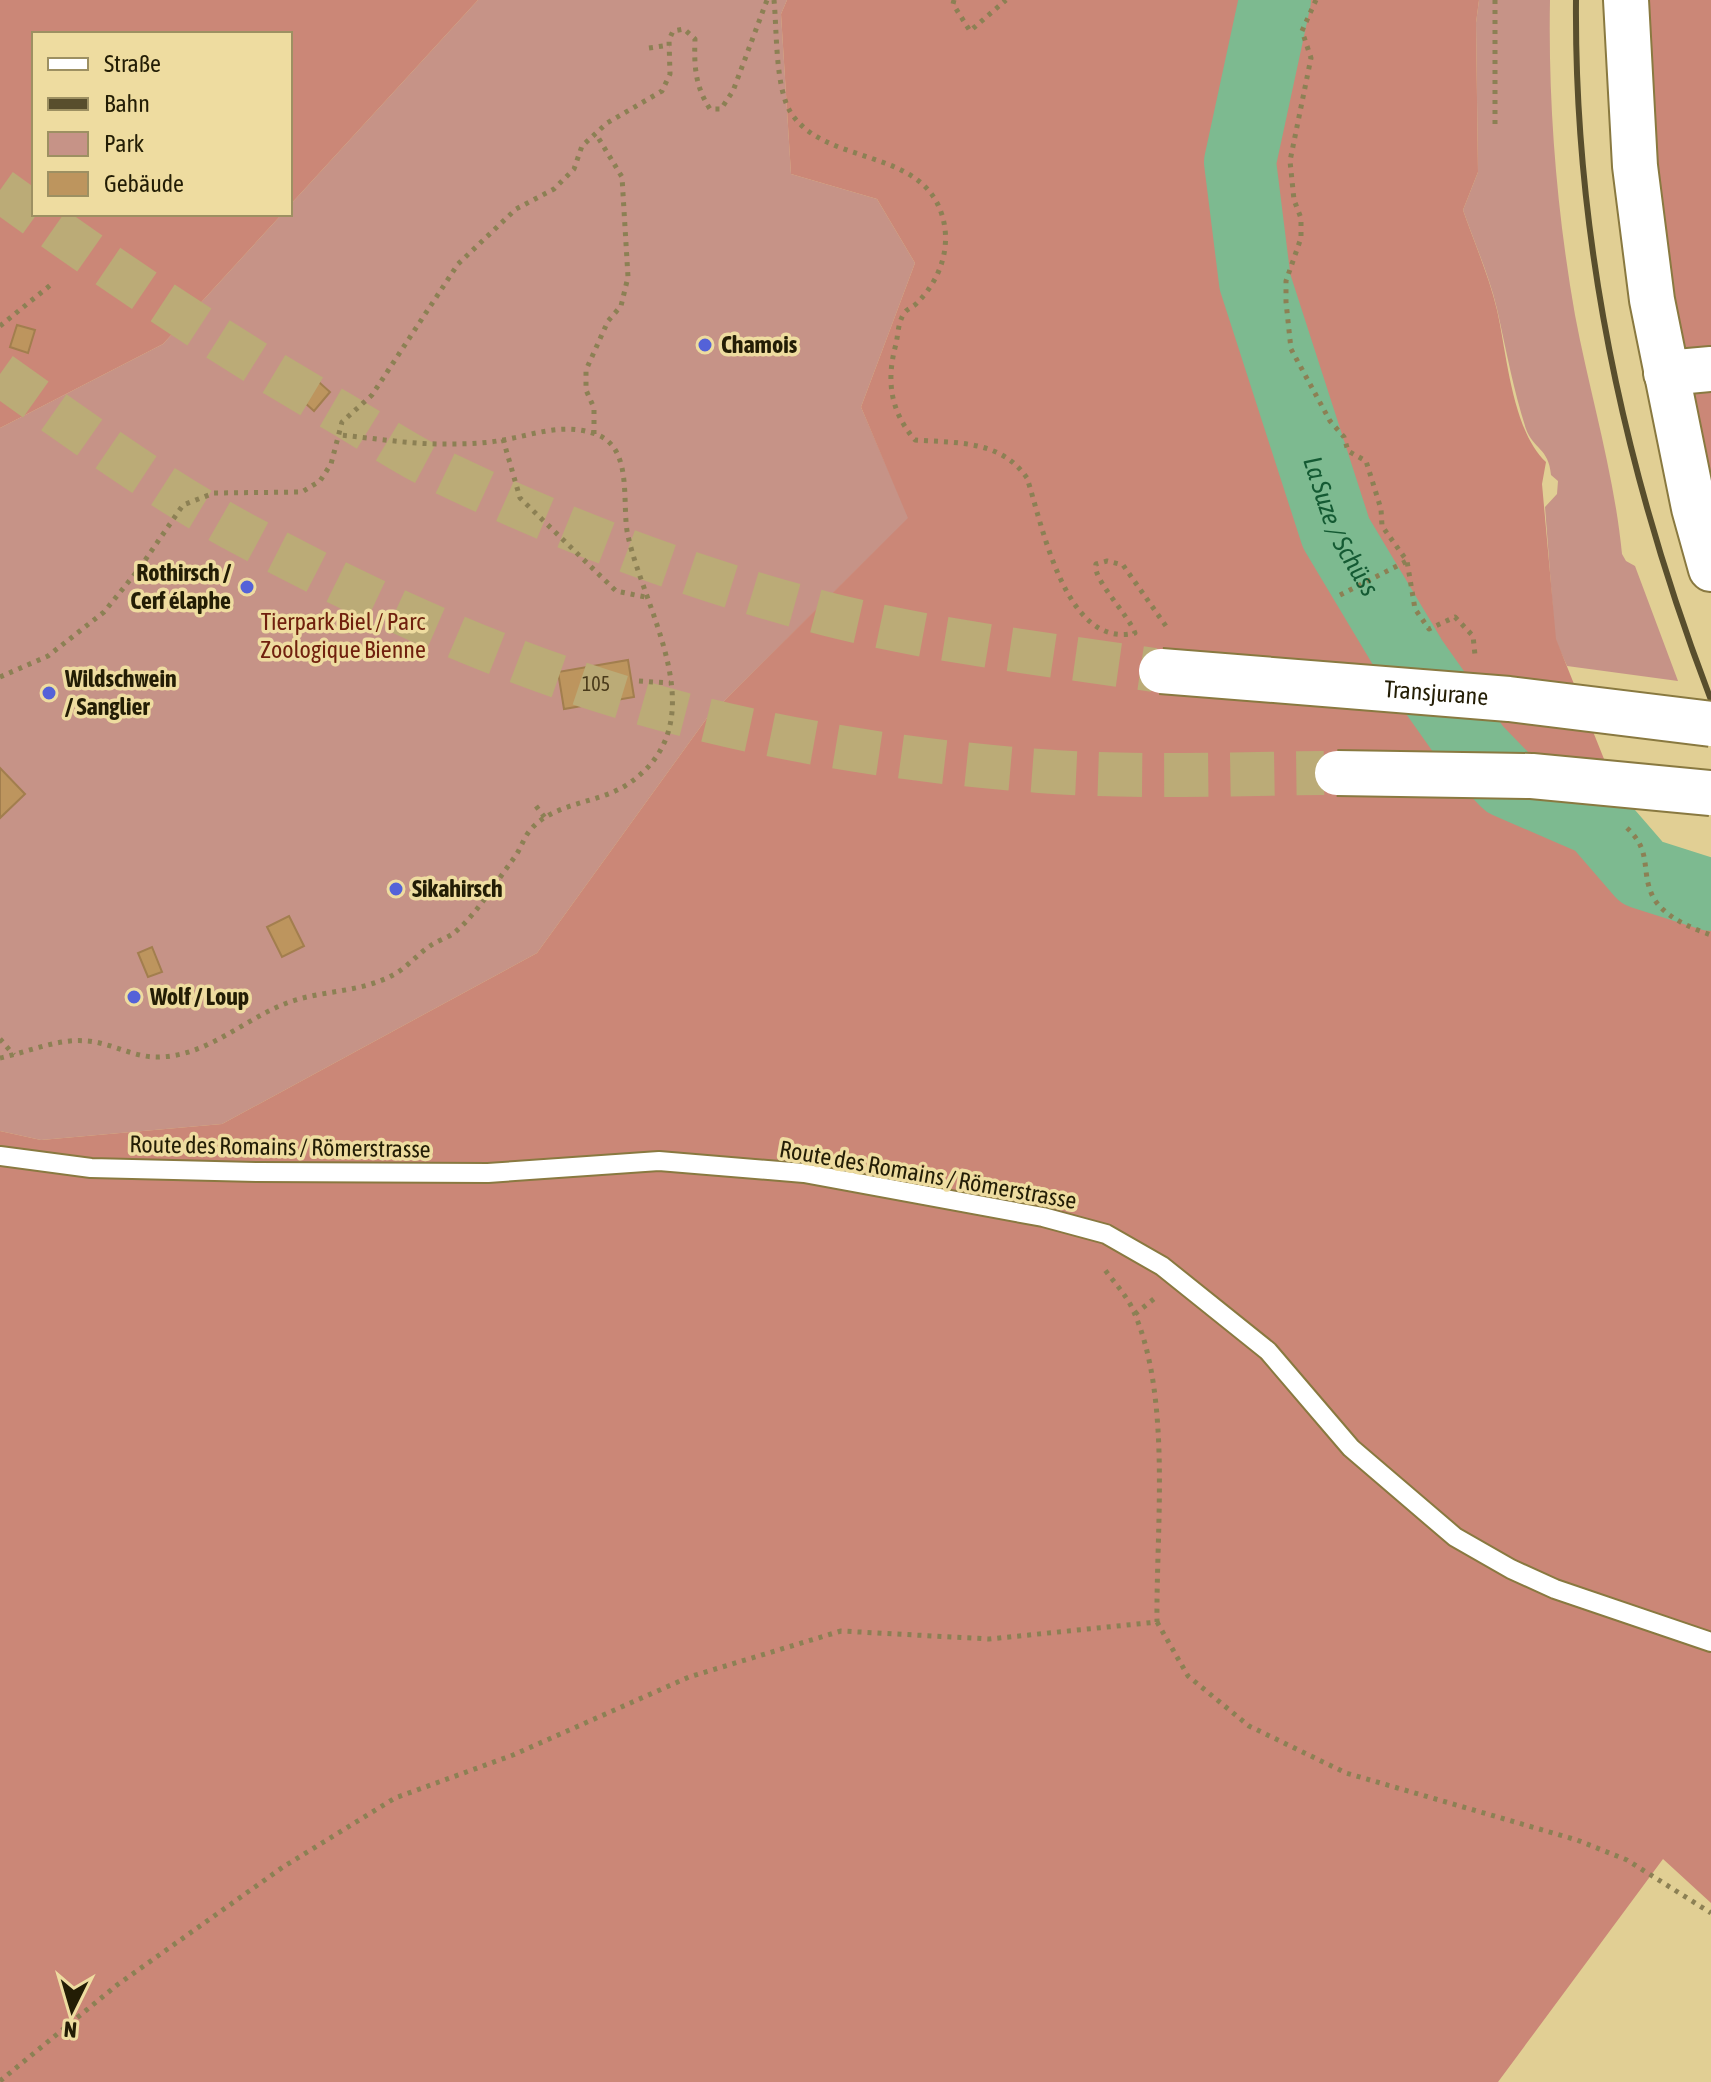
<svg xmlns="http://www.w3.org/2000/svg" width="1711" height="2082" viewBox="0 0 1711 2082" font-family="'Asap Condensed',sans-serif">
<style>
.green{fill:#c69387}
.forest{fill:#cb8777}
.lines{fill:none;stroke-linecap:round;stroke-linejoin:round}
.river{stroke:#7dba90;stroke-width:72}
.building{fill:#bd955e;stroke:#a27e4e;stroke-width:2}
.highway-tunnel{stroke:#bbab77;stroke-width:44;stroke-dasharray:44 22;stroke-linecap:butt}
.lane-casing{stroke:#897940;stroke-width:22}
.secondary-casing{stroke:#897940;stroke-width:48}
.primary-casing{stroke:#897940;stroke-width:48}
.path{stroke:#8c8054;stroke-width:5;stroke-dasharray:4 6;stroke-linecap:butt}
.lane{stroke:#fff;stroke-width:18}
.secondary{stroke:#fff;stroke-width:44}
.primary{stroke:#fff;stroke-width:44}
.rail{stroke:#584e2d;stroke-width:6}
.highway-bridge-casing{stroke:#897940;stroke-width:48;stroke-linecap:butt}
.highway-bridge{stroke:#fff;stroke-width:44}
.poi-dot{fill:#5462d8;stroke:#eedca0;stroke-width:3}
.labels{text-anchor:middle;stroke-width:7;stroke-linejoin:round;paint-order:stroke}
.number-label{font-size:20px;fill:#4a3b1b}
.poi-label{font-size:24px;font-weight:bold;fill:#231d05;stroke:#eedca0;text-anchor:start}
.park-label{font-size:24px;fill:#70200e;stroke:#eedca0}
.street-label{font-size:24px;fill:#231d05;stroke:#eedca0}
.water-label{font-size:26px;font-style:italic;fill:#145a33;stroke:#eedca0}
</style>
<rect width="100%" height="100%" fill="#e1cf94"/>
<!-- green -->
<g class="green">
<path d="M478 0H787L781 14 791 174 877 199 915 263 861 407 909 518 707 718 537 953 222 1124 41 1140 0 1131V428L163 344 282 214H290V205Z"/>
<path d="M1479 0H1550C1548 104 1557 213 1575 315 1590 395 1614 472 1622 554L1626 561 1635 566 1678 681 1567 666 1555 639 1545 507 1557 494 1558 481 1551 475C1549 448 1533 449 1526 429 1513 389 1506 349 1497 309 1489 275 1474 242 1463 210L1478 172 1476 23Z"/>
</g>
<!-- forest -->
<g class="forest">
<path d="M0 0H478L290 205V34H34V214H282L163 344 0 428Z"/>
<path d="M787 0H1479L1476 23 1478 172 1463 210C1474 242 1489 276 1497 310 1507 354 1512 430 1546 462L1542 484 1556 639 1622 804 1711 903V1903L1663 1859 1498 2082H0V1131L41 1140 222 1124 537 953 707 718 908 518 861 407 915 263 877 199 791 174 781 14Z"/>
<path d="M1626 0H1711V475L1666 373Z"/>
</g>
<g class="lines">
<!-- river -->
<path class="river" id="s1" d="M1275 0 1240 162 1255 282 1336 533 1412 660 1475 749 1507 782 1597 821 1642 873 1711 895"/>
</g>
<!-- building -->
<g class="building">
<path d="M17 325 35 330 28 353 10 347Z"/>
<path d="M311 375 330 392 314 411 295 394Z"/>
<path d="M628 660 634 697 564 709 558 672Z"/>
<path d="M0 768 25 794 0 818Z"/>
<path d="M289 916 304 946 282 957 267 927Z"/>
<path d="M152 947 162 972 148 977 138 953Z"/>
</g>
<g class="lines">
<!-- highway-tunnel -->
<g class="highway-tunnel">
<path d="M0 190C108 268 219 343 335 410 368 429 400 451 434 468 560 529 692 579 827 614 934 641 1045 654 1154 670"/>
<path d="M0 374C79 430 158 488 243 534 366 600 494 659 628 699 760 738 902 761 1040 771 1134 778 1230 774 1324 773"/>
</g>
<defs>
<path id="lane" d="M0 1156 91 1168 258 1172 488 1173 659 1161 804 1173 1043 1217 1106 1234 1162 1266 1268 1351 1351 1448 1455 1537 1511 1569 1555 1589 1711 1642"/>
<path id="secondary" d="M1666 373 1711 369"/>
<path id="primary" d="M1626 0 1635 166 1652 300 1694 508 1711 569"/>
</defs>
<!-- lane casing -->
<use href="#lane" class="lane-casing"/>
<!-- secondary casing -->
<use href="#secondary" class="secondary-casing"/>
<!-- primary casing -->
<use href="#primary" class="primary-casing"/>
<!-- path -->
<g class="path">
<path d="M774 0C777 30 775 88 791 113 826 166 921 147 942 215 952 247 940 280 917 303 912 308 906 309 903 315 898 324 898 335 896 344 886 380 890 411 915 440 957 443 1001 440 1027 478 1042 523 1065 650 1135 633 1128 614 1092 579 1096 564L1107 561 1123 565 1168 629"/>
<path d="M954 0 953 4 970 31 1006 0"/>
<path d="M1316 0 1302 31 1311 58 1290 161 1294 200 1301 218V238L1286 281V302L1291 349 1330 421 1344 437 1348 451 1366 461 1381 509 1382 526 1407 561 1415 609 1429 629 1455 617 1473 636 1475 655"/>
<path d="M1495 0V125"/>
<path d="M649 48 669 45"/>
<path d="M0 326 53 283"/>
<path d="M594 434V408L586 390V370L608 321 621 306 628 277 622 177 596 134"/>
<path d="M503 439 520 498 616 591 645 597"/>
<path d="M1340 595 1407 561"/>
<path d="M0 677 48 656 104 612 139 569 183 505 214 493 302 492 320 481 331 464 342 422 372 395 458 264 516 209 554 189 574 169 582 146 607 123 662 91 670 74 669 40 673 31 684 29 695 39C694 66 695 86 710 109H721L733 91 767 0"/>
<path d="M639 681 670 683"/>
<path d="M536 806 546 819"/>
<path d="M1627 828C1653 852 1640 871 1653 897 1664 917 1691 928 1711 935"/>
<path d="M0 1039 14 1055"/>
<path d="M0 1058C28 1052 59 1038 87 1041 113 1043 133 1058 160 1057 213 1055 249 1013 299 999 331 990 368 991 398 972 409 965 418 954 430 946 437 941 447 938 454 933 477 914 496 882 514 858 521 849 524 836 532 828 555 803 597 803 625 786 720 725 646 616 628 536 621 506 634 450 598 435 564 421 531 436 497 441 479 444 460 444 442 444 408 444 373 438 339 435"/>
<path d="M1135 1314 1155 1298"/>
<path d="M1157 1622 1188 1676 1249 1726 1346 1773 1577 1840 1627 1860 1711 1913"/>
<path d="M0 2081 117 1985 283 1867 395 1798 513 1755 689 1677 841 1631 989 1639 1157 1622C1156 1528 1172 1396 1133 1310 1127 1296 1114 1282 1105 1270"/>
</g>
<!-- lane -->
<use href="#lane" class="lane"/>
<!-- secondary -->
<use href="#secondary" class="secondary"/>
<!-- primary -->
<use href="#primary" class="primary"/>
<!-- rail -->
<path class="rail" d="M1576 0C1574 242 1625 475 1711 700"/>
<defs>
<g id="highway-bridge">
<path id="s2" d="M1161 671 1509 699 1711 724"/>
<path d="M1337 773 1532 776 1711 793"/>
</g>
</defs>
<!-- highway-bridge casing -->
<use href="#highway-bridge" class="highway-bridge-casing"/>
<!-- highway-bridge -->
<use href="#highway-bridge" class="highway-bridge"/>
</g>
<!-- markers -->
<g class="poi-dot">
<circle cx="705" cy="345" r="8"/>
<circle cx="247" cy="587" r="8"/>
<circle cx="49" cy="693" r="8"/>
<circle cx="396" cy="889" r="8"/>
<circle cx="134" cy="997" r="8"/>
</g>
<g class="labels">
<!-- number labels -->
<g class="number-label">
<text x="596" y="691">105</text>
</g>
<!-- poi labels -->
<g class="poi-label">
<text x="721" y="353">Chamois</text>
<text x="231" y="581" text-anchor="end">Rothirsch /<tspan x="231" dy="28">Cerf élaphe</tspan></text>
<text x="65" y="687">Wildschwein<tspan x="65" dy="28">/ Sanglier</tspan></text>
<text x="412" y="897">Sikahirsch</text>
<text x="150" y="1005">Wolf / Loup</text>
</g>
<!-- park labels -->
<g class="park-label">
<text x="343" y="630">Tierpark Biel / Parc<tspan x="343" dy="28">Zoologique Bienne</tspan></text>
</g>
<!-- street labels -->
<g class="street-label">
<text dy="8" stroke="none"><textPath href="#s2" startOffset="276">Transjurane</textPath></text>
<text transform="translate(280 1147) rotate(1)" y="8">Route des Romains / Römerstrasse</text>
<text transform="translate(928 1175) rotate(10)" y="8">Route des Romains / Römerstrasse</text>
</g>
<!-- water labels -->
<g class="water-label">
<text dy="9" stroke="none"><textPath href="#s1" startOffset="546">La Suze / Schüss</textPath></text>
</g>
</g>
<!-- legend -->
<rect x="32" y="32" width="260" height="184" fill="#eedca0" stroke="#9d9062" stroke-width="2"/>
<rect x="48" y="58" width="40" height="12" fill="#ffffff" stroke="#9d9062" stroke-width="2"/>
<text x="104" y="72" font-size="24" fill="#231d05">Straße</text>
<rect x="48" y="98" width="40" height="12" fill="#584e2d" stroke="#9d9062" stroke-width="2"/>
<text x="104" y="112" font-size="24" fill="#231d05">Bahn</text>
<rect x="48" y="132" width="40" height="24" fill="#c69387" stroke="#9d9062" stroke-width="2"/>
<text x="104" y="152" font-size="24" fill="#231d05">Park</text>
<rect x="48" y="172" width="40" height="24" fill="#bd955e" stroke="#9d9062" stroke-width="2"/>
<text x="104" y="192" font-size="24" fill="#231d05">Gebäude</text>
<!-- north arrow -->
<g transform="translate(72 2010) rotate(185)" stroke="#eedca0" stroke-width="6" paint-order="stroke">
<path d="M0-6L14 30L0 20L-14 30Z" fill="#231d05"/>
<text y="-12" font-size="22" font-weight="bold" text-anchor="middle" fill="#231d05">N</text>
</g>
</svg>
